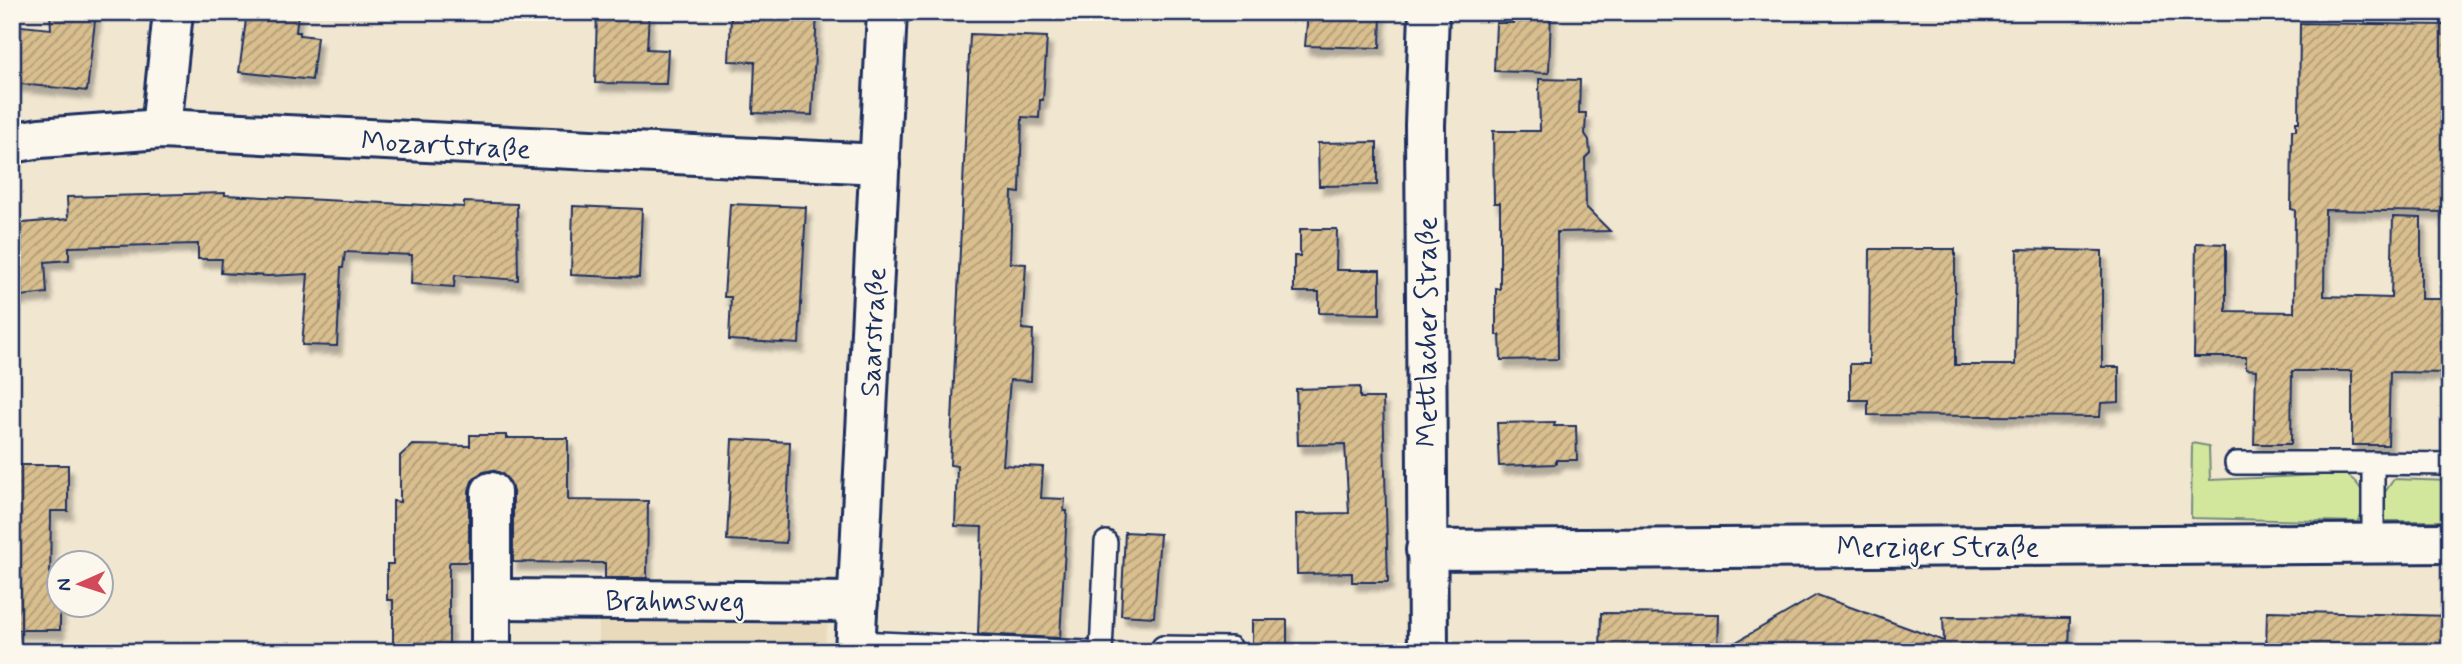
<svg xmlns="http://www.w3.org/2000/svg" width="2462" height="664" viewBox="0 0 2462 664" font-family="Mynerve,sans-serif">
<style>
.built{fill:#eadabc}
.grass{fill:#d2e79c;stroke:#768b7d;stroke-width:2}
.building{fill:url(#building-hatch);stroke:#1b2f5e;stroke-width:2;filter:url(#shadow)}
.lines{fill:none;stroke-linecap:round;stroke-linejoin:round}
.lane-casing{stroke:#1b2f5e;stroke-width:26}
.street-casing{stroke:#1b2f5e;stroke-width:44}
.lane{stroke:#fbf7ec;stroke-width:21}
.street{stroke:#fbf7ec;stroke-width:38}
.labels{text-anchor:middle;stroke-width:5;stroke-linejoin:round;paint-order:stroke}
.street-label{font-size:28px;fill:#1b2f5e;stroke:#fbf7ec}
</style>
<defs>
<pattern id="building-hatch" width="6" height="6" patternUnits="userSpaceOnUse" patternTransform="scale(1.75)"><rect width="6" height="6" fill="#d9be8e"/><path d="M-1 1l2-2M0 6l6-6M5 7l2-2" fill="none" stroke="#af9b77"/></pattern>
<filter id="shadow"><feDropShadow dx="4.5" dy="8" stdDeviation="2" flood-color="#0004"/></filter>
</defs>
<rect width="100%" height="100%" fill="#f1e6d0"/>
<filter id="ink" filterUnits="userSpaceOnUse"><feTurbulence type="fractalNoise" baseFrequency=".0143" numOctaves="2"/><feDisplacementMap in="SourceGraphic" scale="14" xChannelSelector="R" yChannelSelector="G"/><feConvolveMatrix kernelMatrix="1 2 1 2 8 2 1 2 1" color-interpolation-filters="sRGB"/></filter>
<g filter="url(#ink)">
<!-- built -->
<path class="built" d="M599 613 830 614 823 652H599Z"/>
<!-- grass -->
<g class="grass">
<path d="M2192 443 2209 446 2210 480 2345 474C2365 486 2369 502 2358 522L2191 518Z"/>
<path d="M2394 479 2450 481V521H2383V495Z"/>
</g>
<!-- building -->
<g class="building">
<path d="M50 12H96L87 91 12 83V25L51 29Z"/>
<path d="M247 12H298L296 32H300L299 35 317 37 312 80 239 72Z"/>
<path d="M597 12 649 13 647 49 668 50 666 84 595 83Z"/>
<path d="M757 12H817L812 115 753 113 755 62 729 61 731 16 757 17Z"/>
<path d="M1308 12H1381L1380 48 1305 46Z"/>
<path d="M1514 12H1551L1549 73 1494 71 1496 23H1513Z"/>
<path d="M2300 23 2447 25 2446 132H2450V163H2445V212L2325 210 2324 296 2391 298 2393 217 2421 218V299H2450V373L2390 372 2388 445H2352V371H2292L2291 444H2254L2256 370 2246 369V357H2194L2196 243 2226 244V311L2294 312 2295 210 2291 209 2292 130H2296V122H2299Z"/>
<path d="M970 34 1047 37 1043 100H1040L1039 118 1022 117 1020 193 1012 192 1010 263 1026 264 1022 329 1033 330 1031 381 1010 380 1003 465 1043 467 1041 498 1065 499 1064 511H1067L1060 638 978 634 982 527 955 526 957 466 950 465Z"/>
<path d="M1539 79 1580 80 1579 113H1586L1585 134 1589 140 1590 153 1585 158 1586 207 1610 231 1557 232 1558 359 1501 360 1500 335H1496V288L1500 289V203H1494L1493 131H1540Z"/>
<path d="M1377 142V185L1319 186 1318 143Z"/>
<path d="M225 193V195L464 207V202L517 204 518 280 455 275 454 287 411 284 412 255 345 252 343 268H341L337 346 302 345 308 274 268 276 221 273 222 259H198V244L69 247V260L45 262 47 293 12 297V224L68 219 67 197Z"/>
<path d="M730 204 806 207 799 344 729 340 731 297H724Z"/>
<path d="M573 206 642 209 639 278 571 275Z"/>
<path d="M1300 229H1337L1336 270H1380V314L1319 313V292H1294V256H1300Z"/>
<path d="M1870 249H1955V365H2015L2017 249 2102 251V367H2119V402L2101 403 2100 417 1868 415V400H1850V364H1869Z"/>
<path d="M1360 387V398H1383L1388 582H1352V573L1297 574 1296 514 1349 513 1345 444 1298 445 1296 389Z"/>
<path d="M1555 422 1554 426H1576L1577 460H1556V464L1499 466 1497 423Z"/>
<path d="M470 435H506V438H568V500L648 501 647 578H605V563L513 562V492L510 482 501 473 492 470 481 473 472 481 469 491V562H450L449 564V652H393V600H387V564H393V501L400 502V456L412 445 470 446Z"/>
<path d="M732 439 790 442 786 543 727 540Z"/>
<path d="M13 465H68V511H51L50 584H60V630H12Z"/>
<path d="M1125 532 1160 534 1154 617 1121 615Z"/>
<path d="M1817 595 1944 641 1943 617 2070 618 2069 652H1719Z"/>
<path d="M2267 611 2450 616V652H2266Z"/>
<path d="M1601 613 1719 614 1718 652H1600Z"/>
<rect x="1252" y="620" width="35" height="32"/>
</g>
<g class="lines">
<defs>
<g id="lane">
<path d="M2236 463H2373V544"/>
<path d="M2373 463 2450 464"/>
<path d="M856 642 1087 652"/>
<path d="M1101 652 1106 542"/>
<path d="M1163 652V647L1231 648"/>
</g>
<g id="street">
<path d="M161 129 173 12"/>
<path d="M12 143 40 138 161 129 880 164"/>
<path d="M491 492V652"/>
<path d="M1426 550 2450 543"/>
<path d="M493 599 858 602"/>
<path d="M855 652 887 12"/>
<path d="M1428 652 1425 125 1429 12"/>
</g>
</defs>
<!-- lane casing -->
<use href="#lane" class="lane-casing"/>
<!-- street casing -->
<use href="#street" class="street-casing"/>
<!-- lane -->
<use href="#lane" class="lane"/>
<!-- street -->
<use href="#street" class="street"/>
</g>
</g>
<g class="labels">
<!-- street labels -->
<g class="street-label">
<text transform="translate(446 144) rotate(3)" y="10">Mozartstraße</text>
<text transform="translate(872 332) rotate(-87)" y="10">Saarstraße</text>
<text transform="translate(1426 332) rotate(-90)" y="10">Mettlacher Straße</text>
<text x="1938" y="556">Merziger Straße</text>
<text x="675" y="610">Brahmsweg</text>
</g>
</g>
<!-- margin -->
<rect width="2462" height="664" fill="none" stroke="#fbf7ec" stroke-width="42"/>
<rect x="21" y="21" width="2420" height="622" fill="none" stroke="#1b2f5e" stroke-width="2.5" filter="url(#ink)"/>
<!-- north arrow -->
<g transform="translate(80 584) rotate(267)"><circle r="33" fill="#fbf7ec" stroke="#a1a7b3" stroke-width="2"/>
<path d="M0-5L12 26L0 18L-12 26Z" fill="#d1495b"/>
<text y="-10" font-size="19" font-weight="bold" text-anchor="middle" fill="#1b2f5e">N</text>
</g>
</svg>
